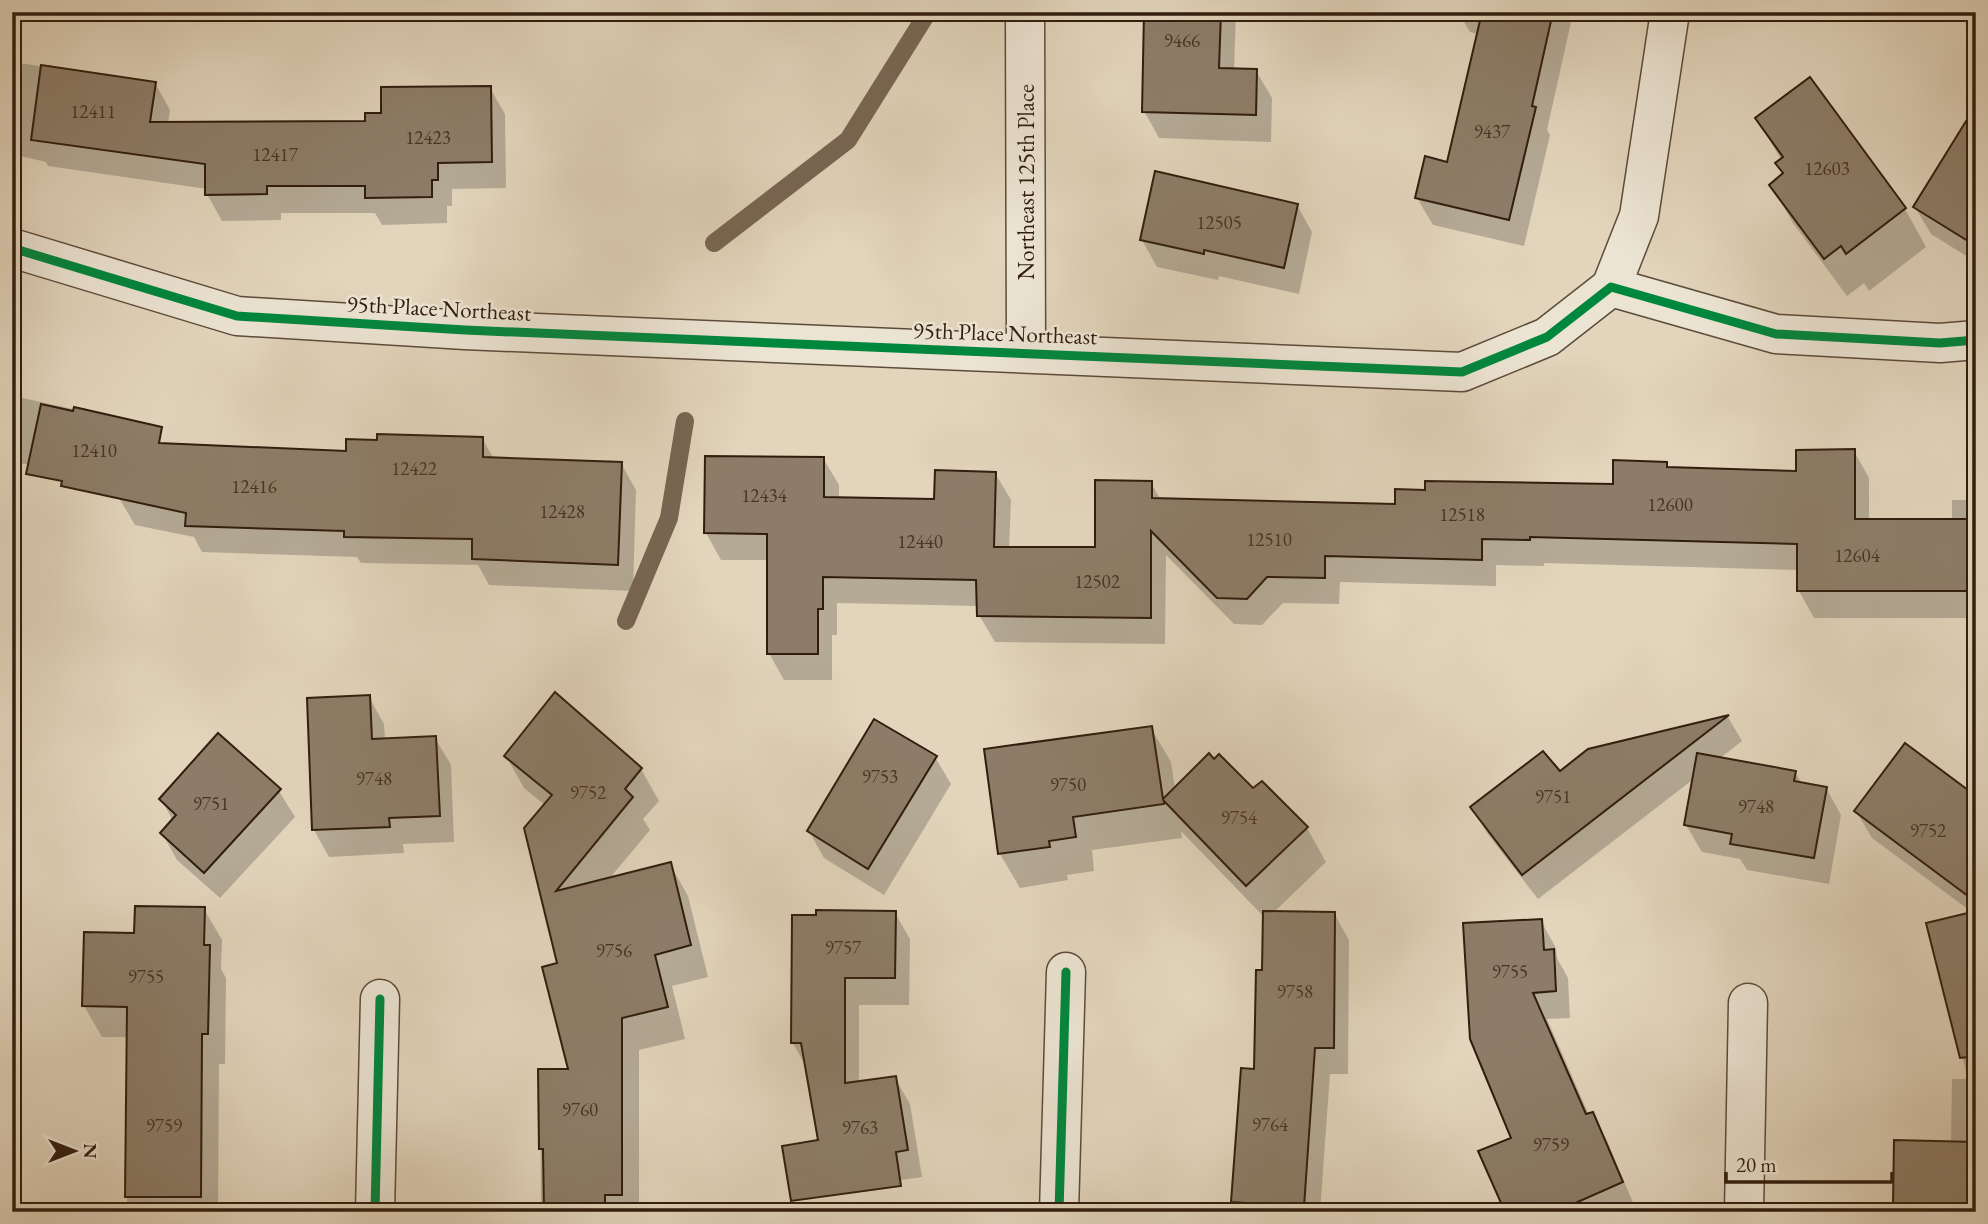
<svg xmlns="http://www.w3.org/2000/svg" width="1988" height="1224" viewBox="0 0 1988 1224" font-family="'EB Garamond',serif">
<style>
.shadow{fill:#0003}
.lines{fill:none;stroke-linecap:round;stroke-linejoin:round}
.stream{stroke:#776653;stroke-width:18}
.building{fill:#8d7d68;stroke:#311d0e;stroke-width:2}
.minor-casing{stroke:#5d4b3a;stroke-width:41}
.minor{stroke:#ece4d3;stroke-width:38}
.cycleway-casing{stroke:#ece4d3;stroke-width:13}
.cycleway{stroke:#00873e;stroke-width:9}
.labels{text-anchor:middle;stroke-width:5;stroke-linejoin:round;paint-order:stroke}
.number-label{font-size:19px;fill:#483524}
.street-label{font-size:23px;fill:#311d0e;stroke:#ece4d3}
</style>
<rect width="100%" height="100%" fill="#e2d5bc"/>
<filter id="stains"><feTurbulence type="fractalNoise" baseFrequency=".00286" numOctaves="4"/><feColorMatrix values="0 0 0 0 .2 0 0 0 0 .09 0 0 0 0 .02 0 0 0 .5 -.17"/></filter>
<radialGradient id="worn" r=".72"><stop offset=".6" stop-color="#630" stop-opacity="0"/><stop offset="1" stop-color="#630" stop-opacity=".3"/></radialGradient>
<!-- shadow -->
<g class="shadow">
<path d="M1146 12H1236L1234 70 1256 71 1272 98 1271 142 1159 138 1144 111Z"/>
<path d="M1458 12 1573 13 1547 130 1550 135 1524 246 1433 225 1417 198 1448 164 1478 34 1470 32Z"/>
<path d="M1842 12H1945L1944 22Z"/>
<path d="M12 62 155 83 170 110 168 123H367L382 115 490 88 505 114 506 188 452 189V206H447V223L382 225 375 213H281V220L222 221 207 194V189L48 166 46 162 12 154Z"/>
<path d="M1810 79 1905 209 1926 247 1869 291 1864 283 1847 296 1793 223 1771 185 1784 175 1777 164 1782 161 1757 119Z"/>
<path d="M1976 82V102L1968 88Z"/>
<path d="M1976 108V262L1931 234 1915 207Z"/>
<path d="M1297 205 1312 232 1299 294 1219 276 1218 280 1157 267 1142 240Z"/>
<path d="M12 386 18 397 141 424 153 444 348 453 482 438 494 459 621 463 636 490 633 591 489 585 478 565 361 563 357 557 202 552 194 537 135 525 119 498 121 478 12 462Z"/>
<path d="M1854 451 1869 478V521H1952V500H1976V618H1814L1799 591V570L1544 563V566L1496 565V586L1340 582 1339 604 1283 603 1262 625 1234 624 1166 555 1165 644 995 642 979 615V606L837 603V635H832V680H784L769 653V560H721L706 533 823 458 839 485V499L936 501 995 473 1011 500 1009 548H1097L1151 483 1161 500 1396 506 1614 486 1666 463 1669 468 1798 472Z"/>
<path d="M369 697 384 724 385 740 435 738 451 765 454 842 403 844 404 853 329 857 314 830 309 700Z"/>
<path d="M1728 717 1742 741 1719 759 1795 772 1802 784 1826 788 1841 815 1829 884 1747 870 1740 859 1702 852 1686 825 1695 778 1538 899 1487 833 1472 807 1559 774 1589 751Z"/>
<path d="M1151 728 1171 762 1175 789 1253 790 1307 828 1326 862 1273 913H1334L1349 940 1348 1074H1330L1320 1212H1232L1243 1070 1256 1071 1264 972V917L1181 831 1182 838 1092 850 1094 871 1067 875 1068 880 1020 888 1000 854Z"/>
<path d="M506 756 641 769 659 801 643 819 650 830 609 879 670 864 688 896 708 977 672 986 685 1039 639 1050V1212H541L540 1071H570L545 805 524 788Z"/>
<path d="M935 757 951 784 884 895 824 858 809 831Z"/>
<path d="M279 791 295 817 220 898 177 860 162 833 173 821 161 799Z"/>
<path d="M1976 798V1212H1897L1895 1208 1896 1142 1951 1143 1952 1079H1968L1928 925 1973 913 1872 838 1856 811Z"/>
<path d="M204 909 222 940 221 969 226 978 225 1064H219L218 1212H127L128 1037H102L84 1006 135 935Z"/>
<path d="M895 913 910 939 909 1005H859V1083L895 1078 910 1104 922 1177 839 1189 807 1068 792 1042Z"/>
<path d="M1541 921 1556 948 1557 958 1568 978 1570 1018 1547 1019 1589 1115 1592 1114 1607 1141 1637 1212H1506Z"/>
</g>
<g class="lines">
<!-- stream -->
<g class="stream">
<path d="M714 243 848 140 928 12"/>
<path d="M626 621 669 518 685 421"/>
</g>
</g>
<!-- building -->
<g class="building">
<path d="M1144 12H1221L1219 68 1257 69 1256 115 1142 112Z"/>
<path d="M1482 12H1553L1532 106 1536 107 1509 220 1415 198 1425 156 1447 162Z"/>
<path d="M41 65 156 82 150 122 365 121V113H381V87L491 86 492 162 438 163V180H432V197L365 198V186H267V194L205 195V164L31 140Z"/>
<path d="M1810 77 1906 208 1846 254 1841 246 1824 259 1769 185 1783 173 1775 163 1783 157 1755 118Z"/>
<path d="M1976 105V246L1913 207Z"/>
<path d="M1155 171 1298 204 1284 268 1204 250V254L1140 240Z"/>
<path d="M41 404 73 411 74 407 162 427 159 443 346 451V439L377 440V434L483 437V457L622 462 618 565 472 559V539L344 537V531L185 526 186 513 61 486 62 481 26 474Z"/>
<path d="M1855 449V519H1976V570H1971L1970 591H1797V544L1530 537V540L1482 539V560L1325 556V578L1267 577 1247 599 1217 598 1151 531V618L977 616 976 580 823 577V609H818V654H767V534L704 533 705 456 824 457V497L934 499 935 470 996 472 994 547H1095V480L1152 481V498L1395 504V489L1425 490V481L1613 484V460L1667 462V467L1796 471V450Z"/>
<path d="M555 692 642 768 625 789 633 797 556 891 671 862 691 945 655 955 668 1007 622 1018V1195H605V1212H544L543 1149H539L538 1069H568L542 967 557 963 524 828 552 795 504 756Z"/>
<path d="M370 695 372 739 436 736 440 816 389 818 390 827 312 830 307 698Z"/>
<path d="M1729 715 1522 875 1470 807 1543 751 1560 771 1588 749Z"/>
<path d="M874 719 937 756 868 869 807 831Z"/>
<path d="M1152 726 1163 799 1209 753 1214 759 1219 754 1253 788 1262 781 1308 827 1246 886 1164 801V804L1073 817 1076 837 1049 841 1050 847 998 854 984 749Z"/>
<path d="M218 733 281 789 204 873 160 833 176 815 159 799Z"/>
<path d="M1905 743 1976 796V902L1854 811Z"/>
<path d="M1697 753 1796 771 1794 781 1827 787 1814 858 1730 844 1732 834 1684 825Z"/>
<path d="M135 906 205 907 204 945H210L208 1034H202L201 1197H125L127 1007 82 1006 84 932 134 933Z"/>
<path d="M816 910 896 911 895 978H845V1083L896 1076 908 1150 896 1152 901 1186 791 1201 782 1146 818 1140 801 1043H791L792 915H816Z"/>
<path d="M1263 911 1335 912 1334 1048H1315L1304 1207 1231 1202 1241 1068 1254 1069 1256 970H1262Z"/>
<path d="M1976 911V1056L1960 1058 1926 923Z"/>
<path d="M1542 919 1544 950 1554 949 1556 991 1533 993 1586 1114 1593 1112 1623 1182 1555 1212H1505L1478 1151 1511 1138 1470 1039 1463 923Z"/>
<path d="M1894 1140 1976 1142V1206L1893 1204Z"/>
</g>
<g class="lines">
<defs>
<g id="minor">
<path d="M1025 12 1026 352"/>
<path d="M12 248 237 316 465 330 1462 372 1547 337 1611 287 1776 334 1940 343 1976 340"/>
<path d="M1611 287 1639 216 1670 12"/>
<path d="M375 1212 380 999"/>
<path d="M1059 1212 1066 972"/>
<path d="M1744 1212 1748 1003"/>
</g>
</defs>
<!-- minor casing -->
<use href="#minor" class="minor-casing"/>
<!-- minor -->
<use href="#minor" class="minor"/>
<defs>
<g id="cycleway">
<path d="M12 248 237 316 465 330 1462 372 1547 337 1611 287 1776 334 1940 343 1976 340"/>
<path d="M375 1212 380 999"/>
<path d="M1059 1212 1066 972"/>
</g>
</defs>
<!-- cycleway casing -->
<use href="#cycleway" class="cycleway-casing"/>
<!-- cycleway -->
<use href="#cycleway" class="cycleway"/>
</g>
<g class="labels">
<!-- number labels -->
<g class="number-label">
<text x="1182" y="47">9466</text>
<text x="93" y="118">12411</text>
<text x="1492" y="138">9437</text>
<text x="428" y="144">12423</text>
<text x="275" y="161">12417</text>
<text x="1827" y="175">12603</text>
<text x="1219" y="229">12505</text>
<text x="94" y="457">12410</text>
<text x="414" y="475">12422</text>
<text x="254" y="493">12416</text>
<text x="764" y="502">12434</text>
<text x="1670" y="511">12600</text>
<text x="562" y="518">12428</text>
<text x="1462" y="521">12518</text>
<text x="1269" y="546">12510</text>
<text x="920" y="548">12440</text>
<text x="1857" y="562">12604</text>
<text x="1097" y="588">12502</text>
<text x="880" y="783">9753</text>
<text x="374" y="785">9748</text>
<text x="1068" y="791">9750</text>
<text x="588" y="799">9752</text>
<text x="1553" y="803">9751</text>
<text x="211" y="810">9751</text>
<text x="1756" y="813">9748</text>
<text x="1239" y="824">9754</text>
<text x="1928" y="837">9752</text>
<text x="843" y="954">9757</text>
<text x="614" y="957">9756</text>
<text x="1510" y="978">9755</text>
<text x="146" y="983">9755</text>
<text x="1295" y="998">9758</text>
<text x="580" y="1116">9760</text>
<text x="1270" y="1131">9764</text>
<text x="164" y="1132">9759</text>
<text x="860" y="1134">9763</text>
<text x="1551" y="1151">9759</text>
</g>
<!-- street labels -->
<g class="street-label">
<text transform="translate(1026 182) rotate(-90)" y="8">Northeast 125th Place</text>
<text transform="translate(439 308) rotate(3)" y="8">95th Place Northeast</text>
<text transform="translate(1005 333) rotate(2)" y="8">95th Place Northeast</text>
</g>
</g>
<!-- margin -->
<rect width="1988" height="1224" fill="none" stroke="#e2d5bc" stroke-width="42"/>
<rect x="14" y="14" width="1960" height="1196" fill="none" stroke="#311d0e" stroke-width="3.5"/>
<rect x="21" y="21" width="1946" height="1182" fill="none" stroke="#311d0e" stroke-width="2"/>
<!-- north arrow -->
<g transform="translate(74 1151) rotate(90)" stroke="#ece4d3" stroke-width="5" paint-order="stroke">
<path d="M0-5L12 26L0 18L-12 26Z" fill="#311d0e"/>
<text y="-10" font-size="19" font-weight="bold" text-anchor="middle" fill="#311d0e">N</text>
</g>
<!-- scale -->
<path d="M1726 1172v10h166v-10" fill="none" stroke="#311d0e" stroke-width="3.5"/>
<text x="1736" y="1172" font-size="21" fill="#311d0e" stroke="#ece4d3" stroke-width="5" paint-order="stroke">20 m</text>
<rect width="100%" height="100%" filter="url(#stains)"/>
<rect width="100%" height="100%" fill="url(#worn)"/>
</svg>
